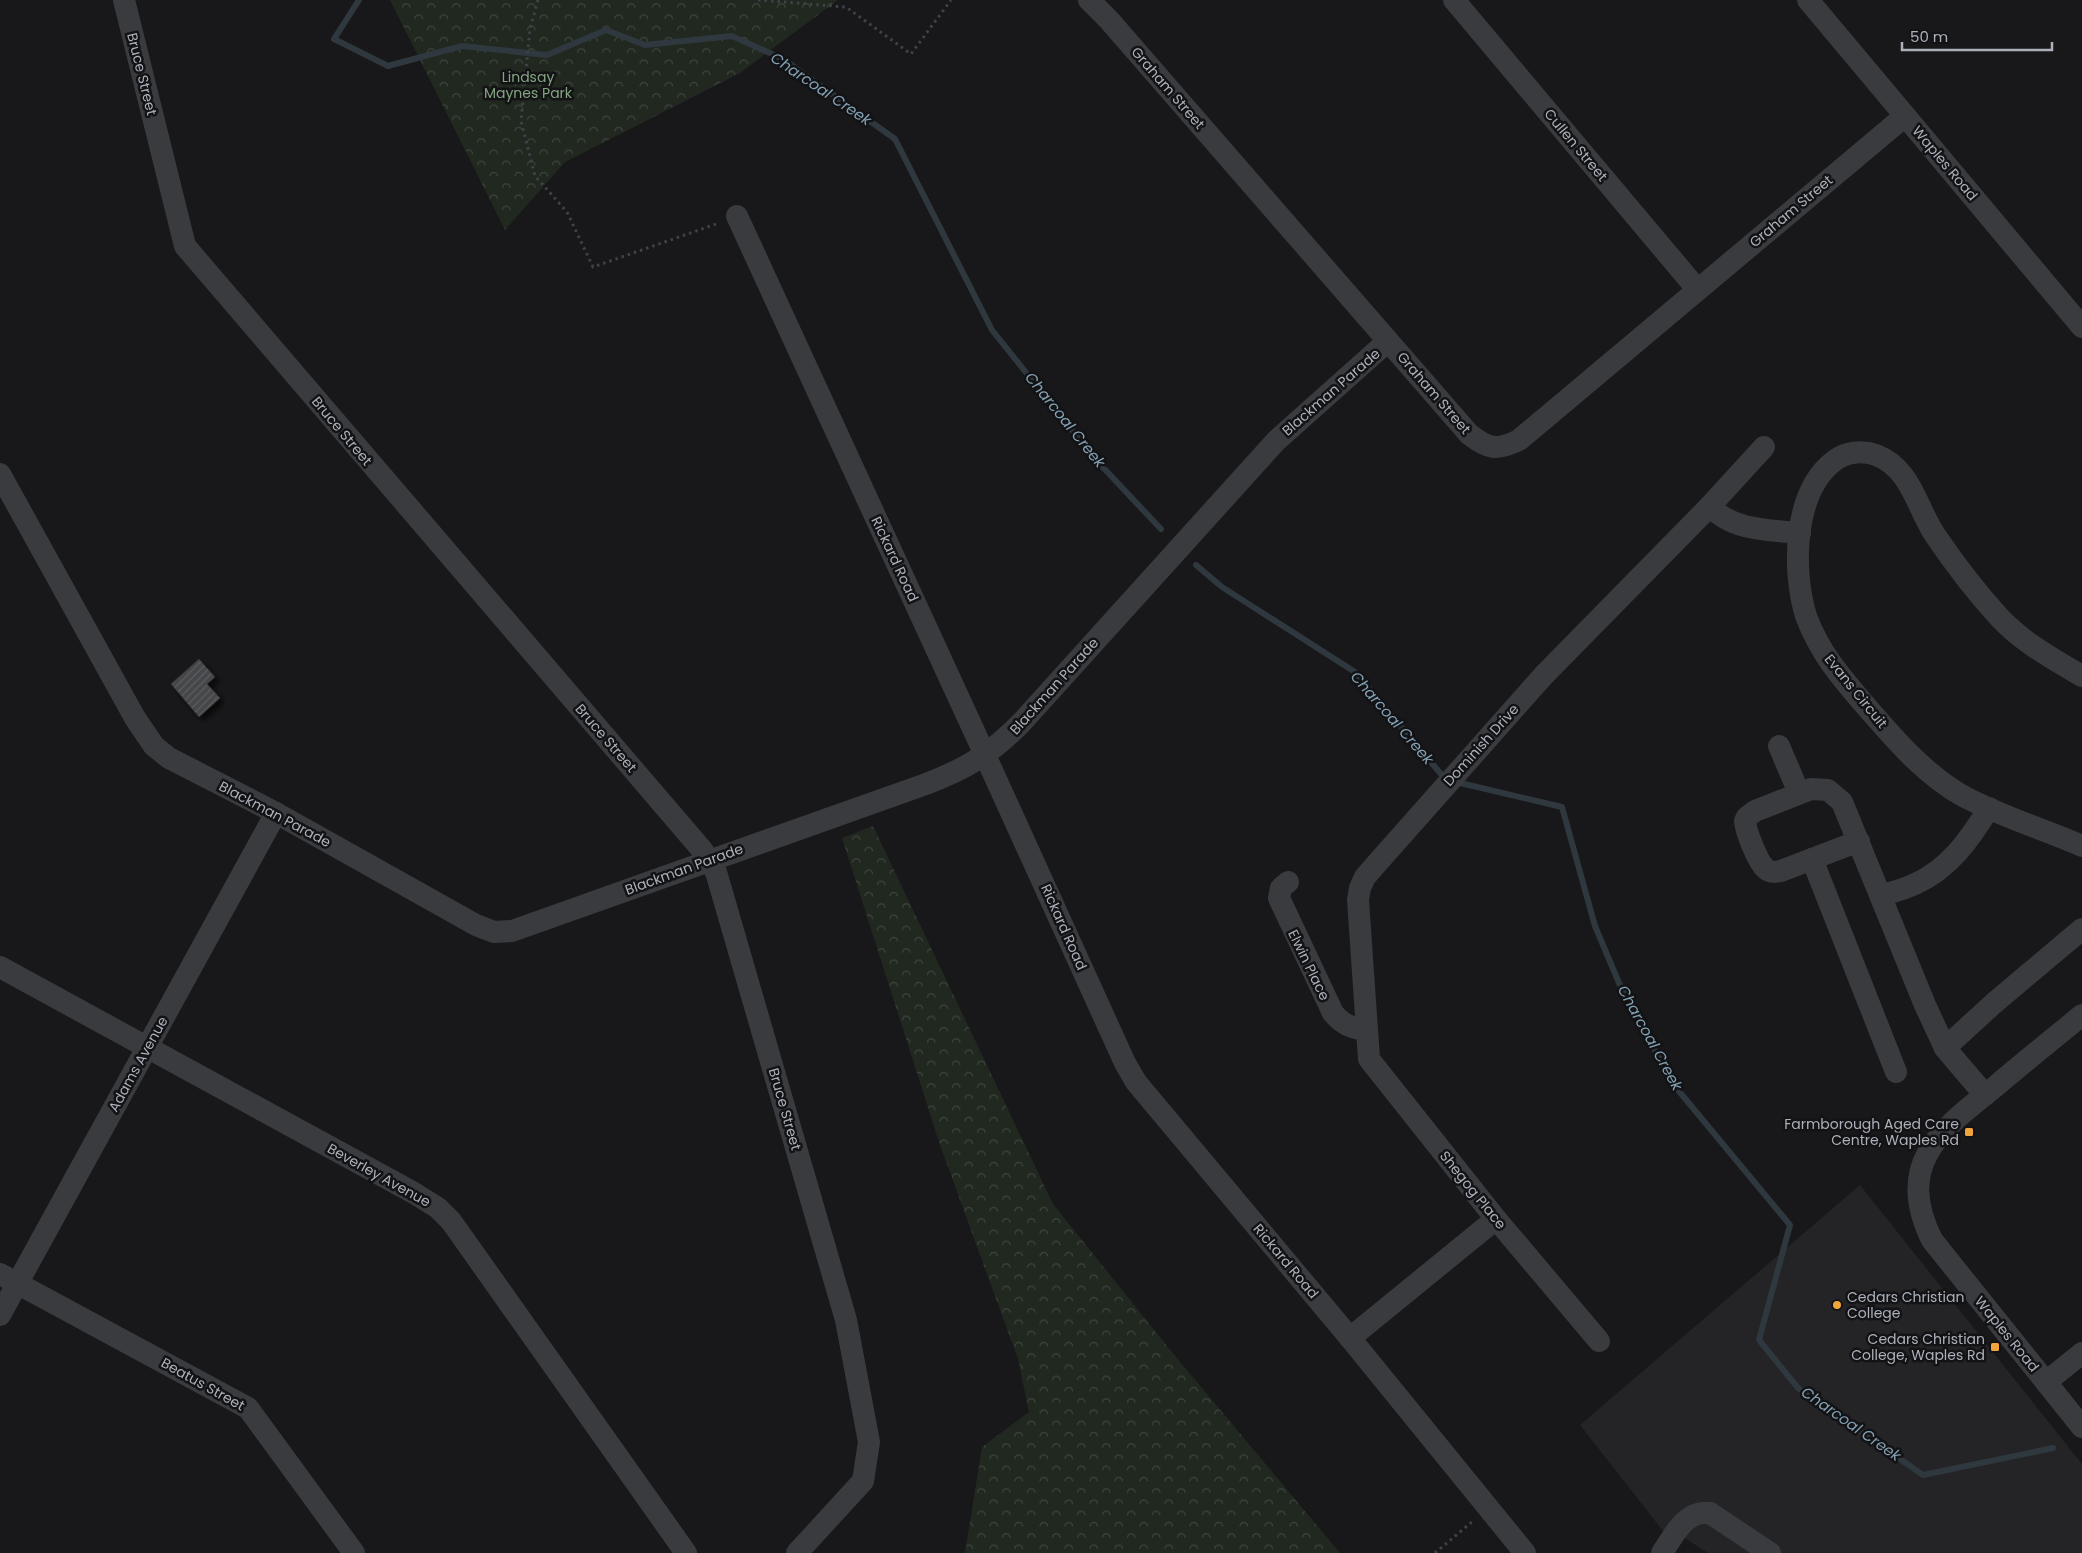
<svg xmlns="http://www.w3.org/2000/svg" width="2082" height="1553" viewBox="0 0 2082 1553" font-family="Poppins,sans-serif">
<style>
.built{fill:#242427}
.forest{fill:url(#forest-crowns)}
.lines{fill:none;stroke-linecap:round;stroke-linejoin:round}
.stream{stroke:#2e383e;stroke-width:6}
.building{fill:url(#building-hatch);stroke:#323236;filter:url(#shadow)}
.path{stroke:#3f4246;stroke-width:3;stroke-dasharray:2.5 4;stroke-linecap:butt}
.minor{stroke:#393b3f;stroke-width:22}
.poi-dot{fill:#efa53b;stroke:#131315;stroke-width:2}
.labels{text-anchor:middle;stroke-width:5;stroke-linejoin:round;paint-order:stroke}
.street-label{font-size:14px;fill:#abb0ba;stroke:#131315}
.park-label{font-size:14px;fill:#83a482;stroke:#131315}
.poi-label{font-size:14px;fill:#abb0ba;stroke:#131315;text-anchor:end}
.water-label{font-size:15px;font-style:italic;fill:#83a0b4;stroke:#131315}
</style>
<defs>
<pattern id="forest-crowns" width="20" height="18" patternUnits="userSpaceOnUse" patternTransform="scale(1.25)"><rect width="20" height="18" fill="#202820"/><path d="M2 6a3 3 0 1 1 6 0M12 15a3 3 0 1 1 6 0" fill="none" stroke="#3e453e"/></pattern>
<pattern id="building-hatch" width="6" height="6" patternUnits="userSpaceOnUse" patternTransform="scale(1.25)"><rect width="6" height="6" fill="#45464a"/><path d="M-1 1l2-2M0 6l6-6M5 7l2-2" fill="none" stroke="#5d5e62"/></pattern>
<filter id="shadow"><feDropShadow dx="4.5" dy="4.5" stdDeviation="2.5" flood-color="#0009"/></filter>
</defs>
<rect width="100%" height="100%" fill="#18181a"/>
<!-- built -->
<path class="built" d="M1860 1185 2082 1464V1553H1708L1683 1537 1663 1531 1580 1425Z"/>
<!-- forest -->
<g class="forest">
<path d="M390 0H838L740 73 565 162 505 230Z"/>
<path d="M873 826 1053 1204 1171 1351 1340 1553H965L982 1447 1029 1412 1018 1359 940 1145 842 838Z"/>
</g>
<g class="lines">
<!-- stream -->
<g class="stream">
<path d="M359 0 334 39 388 66 462 46 547 55 606 30 645 45 732 36 783 59 895 139 992 330 1096 460 1161 529"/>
<path d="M1196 565 1222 587 1355 672 1446 780"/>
<path d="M1456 782 1562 807 1595 926 1619 983 1673 1084 1790 1225 1759 1340 1798 1388 1923 1475 2053 1448"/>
</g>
</g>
<!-- building -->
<path class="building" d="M199 659 215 677 207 684 220 698 199 717 171 684Z"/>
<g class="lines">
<!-- path -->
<g class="path">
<path d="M538 0 530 29 521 121 535 176 567 212 593 267 719 223"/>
<path d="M758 0 846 7 911 54 951 0"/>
<path d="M1435 1553 1473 1521"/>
</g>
<!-- minor -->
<g class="minor">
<path d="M124 0 185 246 703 851 716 872 846 1320 869 1442 863 1481 797 1553"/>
<path d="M1089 0 1109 20 1469 434C1488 449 1497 451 1519 440L1905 116"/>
<path d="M1454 0 1697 289"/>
<path d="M1808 0 2082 327"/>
<path d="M737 216 980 744 1125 1063 1136 1082 1350 1338 1525 1553"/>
<path d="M0 474 135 718 154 746 169 758 276 813 476 925 494 932 512 931 926 784C968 768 992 753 1023 721L1276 441 1388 341"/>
<path d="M1710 506C1732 531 1770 530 1800 533"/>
<path d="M2082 676C2053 659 2022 642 1999 617 1976 592 1954 563 1935 535 1917 508 1911 468 1876 455 1862 450 1845 452 1834 461 1793 492 1792 571 1806 616 1812 632 1821 649 1831 663 1843 680 1857 696 1871 712 1898 743 1926 775 1963 796 2000 816 2043 829 2082 846"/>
<path d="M1779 746 1799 793"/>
<path d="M1859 841 1781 871C1776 872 1770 873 1766 869 1758 863 1746 832 1745 821L1747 817 1755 811 1811 789 1828 790 1842 802 1925 1005 1945 1048 1993 1004 2082 929"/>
<path d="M1812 859 1896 1072"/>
<path d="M1288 882 1281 888 1279 898 1333 1013C1343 1025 1352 1028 1366 1030"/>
<path d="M1882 895C1893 892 1905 889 1915 884 1949 869 1970 839 1989 808"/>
<path d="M0 967 414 1193 438 1208 451 1221 686 1553"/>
<path d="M2082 1015C2053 1039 2024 1062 1996 1086 1941 1130 1894 1163 1932 1240L2082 1427"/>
<path d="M1945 1048 1985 1095"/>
<path d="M0 1274 248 1408 354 1553"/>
<path d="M0 1315 276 813"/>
<path d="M1350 1338 1496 1219"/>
<path d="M1599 1341 1496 1219 1369 1059 1358 900 1360 888 1365 877 1379 861 1544 675 1710 506 1764 447"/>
<path d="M2046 1382 2082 1353"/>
<path d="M1662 1553C1674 1535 1685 1510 1710 1513L1770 1553"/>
</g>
</g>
<!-- markers -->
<g class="poi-dot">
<rect x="1964" y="1127" width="10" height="10" rx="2.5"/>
<circle cx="1837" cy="1305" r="5"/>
<rect x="1990" y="1342" width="10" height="10" rx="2.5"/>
</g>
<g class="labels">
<!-- street labels -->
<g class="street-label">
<text transform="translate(142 74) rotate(76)" y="5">Bruce Street</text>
<text transform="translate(1168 88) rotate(49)" y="5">Graham Street</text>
<text transform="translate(1576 145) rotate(50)" y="5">Cullen Street</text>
<text transform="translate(1945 163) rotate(50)" y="5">Waples Road</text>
<text transform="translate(1791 211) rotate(-40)" y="5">Graham Street</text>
<text transform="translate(1331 392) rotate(-41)" y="5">Blackman Parade</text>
<text transform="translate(1434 393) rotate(49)" y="5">Graham Street</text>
<text transform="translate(342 431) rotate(50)" y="5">Bruce Street</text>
<text transform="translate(895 559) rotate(65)" y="5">Rickard Road</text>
<text transform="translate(1054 686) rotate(-48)" y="5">Blackman Parade</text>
<text transform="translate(1856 691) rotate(51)" y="5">Evans Circuit</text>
<text transform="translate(606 738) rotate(49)" y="5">Bruce Street</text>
<text transform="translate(1481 745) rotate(-48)" y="5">Dominish Drive</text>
<text transform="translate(275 814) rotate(28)" y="5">Blackman Parade</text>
<text transform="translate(684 869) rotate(-20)" y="5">Blackman Parade</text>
<text transform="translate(1064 927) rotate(66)" y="5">Rickard Road</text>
<text transform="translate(1309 965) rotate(64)" y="5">Elwin Place</text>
<text transform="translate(138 1064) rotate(-61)" y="5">Adams Avenue</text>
<text transform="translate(785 1109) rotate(74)" y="5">Bruce Street</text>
<text transform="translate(379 1175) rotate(29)" y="5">Beverley Avenue</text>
<text transform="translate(1473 1190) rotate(51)" y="5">Shegog Place</text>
<text transform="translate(1286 1261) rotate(50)" y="5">Rickard Road</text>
<text transform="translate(2007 1334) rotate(51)" y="5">Waples Road</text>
<text transform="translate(203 1384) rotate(29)" y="5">Beatus Street</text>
</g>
<!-- park labels -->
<g class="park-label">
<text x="528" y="82">Lindsay<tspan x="528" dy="16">Maynes Park</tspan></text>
</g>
<!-- poi labels -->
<g class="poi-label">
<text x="1959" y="1129">Farmborough Aged Care<tspan x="1959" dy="16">Centre, Waples Rd</tspan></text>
<text x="1847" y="1302" text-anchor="start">Cedars Christian<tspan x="1847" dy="16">College</tspan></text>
<text x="1985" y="1344">Cedars Christian<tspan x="1985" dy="16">College, Waples Rd</tspan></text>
</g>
<!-- water labels -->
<g class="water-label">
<text transform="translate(821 89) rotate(34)" y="5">Charcoal Creek</text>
<text transform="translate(1065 420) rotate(51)" y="5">Charcoal Creek</text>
<text transform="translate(1392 718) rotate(49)" y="5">Charcoal Creek</text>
<text transform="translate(1650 1038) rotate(61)" y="5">Charcoal Creek</text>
<text transform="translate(1851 1424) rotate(35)" y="5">Charcoal Creek</text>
</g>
</g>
<!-- scale -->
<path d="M1902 42v8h150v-8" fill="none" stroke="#abb0ba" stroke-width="2.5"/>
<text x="1910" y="42" font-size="15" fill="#abb0ba" stroke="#131315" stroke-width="4" paint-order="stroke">50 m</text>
</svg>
